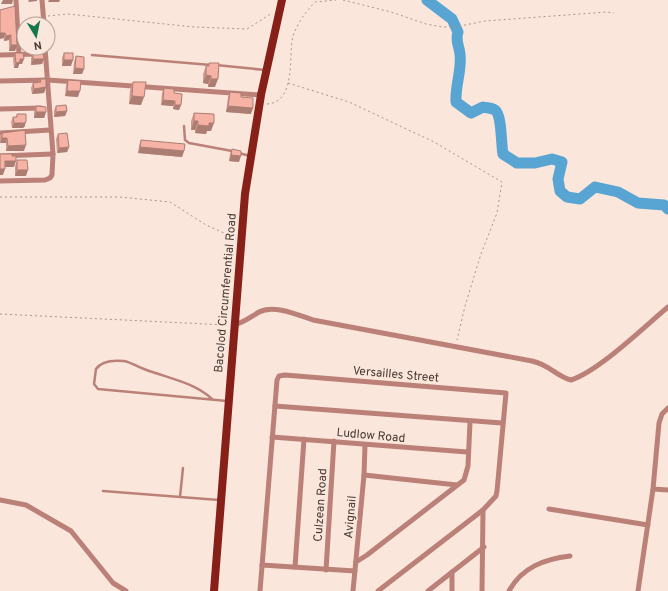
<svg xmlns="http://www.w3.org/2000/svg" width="668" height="591" viewBox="0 0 668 591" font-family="Overpass,sans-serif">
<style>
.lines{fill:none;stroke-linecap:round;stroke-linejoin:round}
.river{stroke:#58a4d3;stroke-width:11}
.path{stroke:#a7968d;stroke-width:1;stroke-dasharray:2 3;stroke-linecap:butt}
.lane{stroke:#bb8178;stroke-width:2.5}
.street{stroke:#bb8178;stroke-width:5}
.primary{stroke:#862018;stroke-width:8}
.wall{fill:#d4998d}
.shaded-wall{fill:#ac7d73}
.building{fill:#f6b2a4;stroke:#ac7d73}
.labels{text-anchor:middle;stroke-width:3;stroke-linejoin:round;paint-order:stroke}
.street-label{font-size:12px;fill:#463932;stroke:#fae6db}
</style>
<rect width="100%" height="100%" fill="#fae6db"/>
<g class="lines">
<!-- river -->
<path class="river" d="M427 0 452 19 458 32C455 41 459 45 460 54 462 71 455 85 456 102L471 113 483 107C487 108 492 108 495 110 502 115 501 145 503 154L517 163H535L552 159 562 162 558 179 560 191 567 197 580 199 595 187 618 192 638 203 664 205 668 209"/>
<!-- path -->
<g class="path">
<path d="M343 0 391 12 426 24 443 27H455L485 21 607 12 614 13"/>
<path d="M48 16 68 14 194 27 247 29 272 13"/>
<path d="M288 83 349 102 434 142 502 182 497 213 481 254 465 306 457 340"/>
<path d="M267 104C297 102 288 55 293 36 298 22 305 13 315 2L336 0"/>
<path d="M0 197H120L170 202 206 225 235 238"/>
<path d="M0 314 227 325"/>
</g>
<!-- lane -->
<g class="lane">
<path d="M92 55 211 65"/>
<path d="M216 65 265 70"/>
<path d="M184 126 185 140 189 143 232 151"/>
<path d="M239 153 250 156"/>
<path d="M212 399C194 382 167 378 144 369 137 367 131 362 124 361 114 360 102 360 96 369L94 384 98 389 227 401"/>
<path d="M103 491 219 500"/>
<path d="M180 497 183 468"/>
</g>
<!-- street -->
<g class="street">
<path d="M16 0 19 55"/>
<path d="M42 0 44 24"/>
<path d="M0 55 39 54"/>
<path d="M0 81 48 80 261 95"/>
<path d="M0 109 41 108"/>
<path d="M0 133 50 130"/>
<path d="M0 156 53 154"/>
<path d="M0 181 45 180 50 178 52 175 53 154 45 48"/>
<path d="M234 325C245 322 249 318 259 312 274 304 298 315 313 320L532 361C550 365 556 376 571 380 599 371 644 327 668 307"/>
<path d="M275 406 502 423"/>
<path d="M272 437 467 452"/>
<path d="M364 475 457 485"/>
<path d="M653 489 668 490"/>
<path d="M0 500 26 505 71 531 113 583 126 591"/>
<path d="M549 509 648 525"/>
<path d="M356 562 367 555 464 480 468 466 470 422"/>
<path d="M262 565 355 571"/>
<path d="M295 567 304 439"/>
<path d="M326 570 334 441"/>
<path d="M260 591 277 380 279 376 285 375 506 393 497 491 496 496 483 510 378 591"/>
<path d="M353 591 364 475 365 445"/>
<path d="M428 591 484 547"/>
<path d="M452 591V572"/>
<path d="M482 591 483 510"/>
<path d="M509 591C522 567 545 559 570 556"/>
<path d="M638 591 653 489 659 423 662 414 668 408"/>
</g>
<!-- primary -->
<path class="primary" d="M214 591 245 194 261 95 282 0"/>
</g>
<!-- wall -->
<g class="wall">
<path d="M0 10 17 45 15 51H9V40L4 41Z"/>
<path d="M15 53 22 64H19L18 68H14L13 59Z"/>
<path d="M33 53 44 59 42 64 31 65V58Z"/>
<path d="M64 53 71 66H62V58Z"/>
<path d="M76 56 84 69 82 74H73L74 62Z"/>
<path d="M209 63 215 87H208V84L203 83V74L206 66H208Z"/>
<path d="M40 79 46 87 44 93 32 94 31 88 33 83 39 82Z"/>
<path d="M68 80 78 97 65 96 66 85Z"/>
<path d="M133 82 141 105 129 104 130 90Z"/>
<path d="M164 88 174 93 181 105 179 110 173 109V106L161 105 162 93Z"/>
<path d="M230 92 241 97 251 114 226 112 228 97Z"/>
<path d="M36 106 46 112 44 118H34V112Z"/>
<path d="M56 106 67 111 65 116 54 117V111Z"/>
<path d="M194 113 211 131H207L206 134 195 133V130H191V121Z"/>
<path d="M17 114 25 126 23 128H12L11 122 13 117H16Z"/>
<path d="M2 133 24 151H6V143H0V137Z"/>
<path d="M58 134 69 147 67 152 57 153 56 139Z"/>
<path d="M141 140 184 151 182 157 138 153 139 146Z"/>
<path d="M232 149 239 162 229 161 230 154Z"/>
<path d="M17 160 26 176H15V166Z"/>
</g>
<!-- shaded-wall -->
<g class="shaded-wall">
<path d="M3 0H13L12 4H1Z"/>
<path d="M29 0H37V1L28 2Z"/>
<path d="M49 0H60L59 2H48Z"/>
<path d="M0 33H5L4 38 0 39Z"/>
<path d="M11 35 9 40 4 41 6 36Z"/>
<path d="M11 45H17L15 51H9Z"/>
<path d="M20 59H24L22 64H19L18 68H14L16 63Z"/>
<path d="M33 59H44L42 64 31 65Z"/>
<path d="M64 60H73L71 66H62Z"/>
<path d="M75 68 84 69 82 74H73Z"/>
<path d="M206 75 211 76 208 84 203 83Z"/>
<path d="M211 79H218L215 87H208Z"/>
<path d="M46 87 44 93 32 94 34 89Z"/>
<path d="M67 91H80L78 97 65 96Z"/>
<path d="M132 96 144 97 141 105 129 104Z"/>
<path d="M163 100 175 101 173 106 161 105Z"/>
<path d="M175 105H181L179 110 173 109Z"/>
<path d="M228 106 253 108 251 114 226 112Z"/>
<path d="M67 111 65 116 54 117 56 112Z"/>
<path d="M36 112H46L44 118H34Z"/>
<path d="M26 121 25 126 23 128H12L14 123Z"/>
<path d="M194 121H198L195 130H191Z"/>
<path d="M209 123H214L211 131H207L206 134 195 133 198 125Z"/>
<path d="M2 138H7L6 143H0Z"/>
<path d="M26 145 24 151H6L8 146Z"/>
<path d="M69 147 67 152 57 153 59 148Z"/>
<path d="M140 147 184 151 182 157 138 153Z"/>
<path d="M231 155 241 156 239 162 229 161Z"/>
<path d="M5 161H16L14 167H3Z"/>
<path d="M0 169H5L3 175H0Z"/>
<path d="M17 170H28L26 176H15Z"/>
</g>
<!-- building -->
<g class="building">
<path d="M15 6 17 45H11V35L6 36 5 33H0V10Z"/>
<path d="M15 53H23L24 59H20V62L16 63Z"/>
<path d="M33 53H43L44 59H33Z"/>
<rect x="64" y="53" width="9" height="7"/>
<path d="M76 56 84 57V69L75 68Z"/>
<path d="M209 63H219L218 79H211V76L206 75V66H209Z"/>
<path d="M40 79H46V87L34 89 33 83 41 82Z"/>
<path d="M68 80 81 81 80 91H67Z"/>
<path d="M133 82H146L144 97 132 96Z"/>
<path d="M164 88 174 89V93L182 94 181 105H175V101L163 100Z"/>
<path d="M230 92 241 93V97L253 98V108L228 106Z"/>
<path d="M66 105 67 111 56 112V106Z"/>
<path d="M36 106 46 107V112H36Z"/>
<path d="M194 113 214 114V123H209V126L198 125V121H194Z"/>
<path d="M17 114H26V121L25 123H14L13 117H17Z"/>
<path d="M25 130 26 145 8 146 7 138H2V133Z"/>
<path d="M67 133 69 147 59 148 58 134Z"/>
<path d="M141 140 185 144 184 151 140 147Z"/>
<path d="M232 149 241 151V156L231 155Z"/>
<path d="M0 154H12V156H16V161H5V169H0Z"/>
<path d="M17 160H27L28 170H17Z"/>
</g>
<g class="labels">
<!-- street labels -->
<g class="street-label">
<text transform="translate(225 293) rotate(-85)" y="4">Bacolod Circumferential Road</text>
<text transform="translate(396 374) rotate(5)" y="4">Versailles Street</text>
<text transform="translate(371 435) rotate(5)" y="4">Ludlow Road</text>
<text transform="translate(320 505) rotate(-86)" y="4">Culzean Road</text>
<text transform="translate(350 517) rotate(-85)" y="4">Avignail</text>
</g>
</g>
<!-- north arrow -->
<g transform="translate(36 36) rotate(170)"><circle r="19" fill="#fae6db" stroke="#b2a197"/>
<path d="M0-3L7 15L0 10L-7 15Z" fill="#16764c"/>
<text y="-6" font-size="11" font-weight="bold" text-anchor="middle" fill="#463932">N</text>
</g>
</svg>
